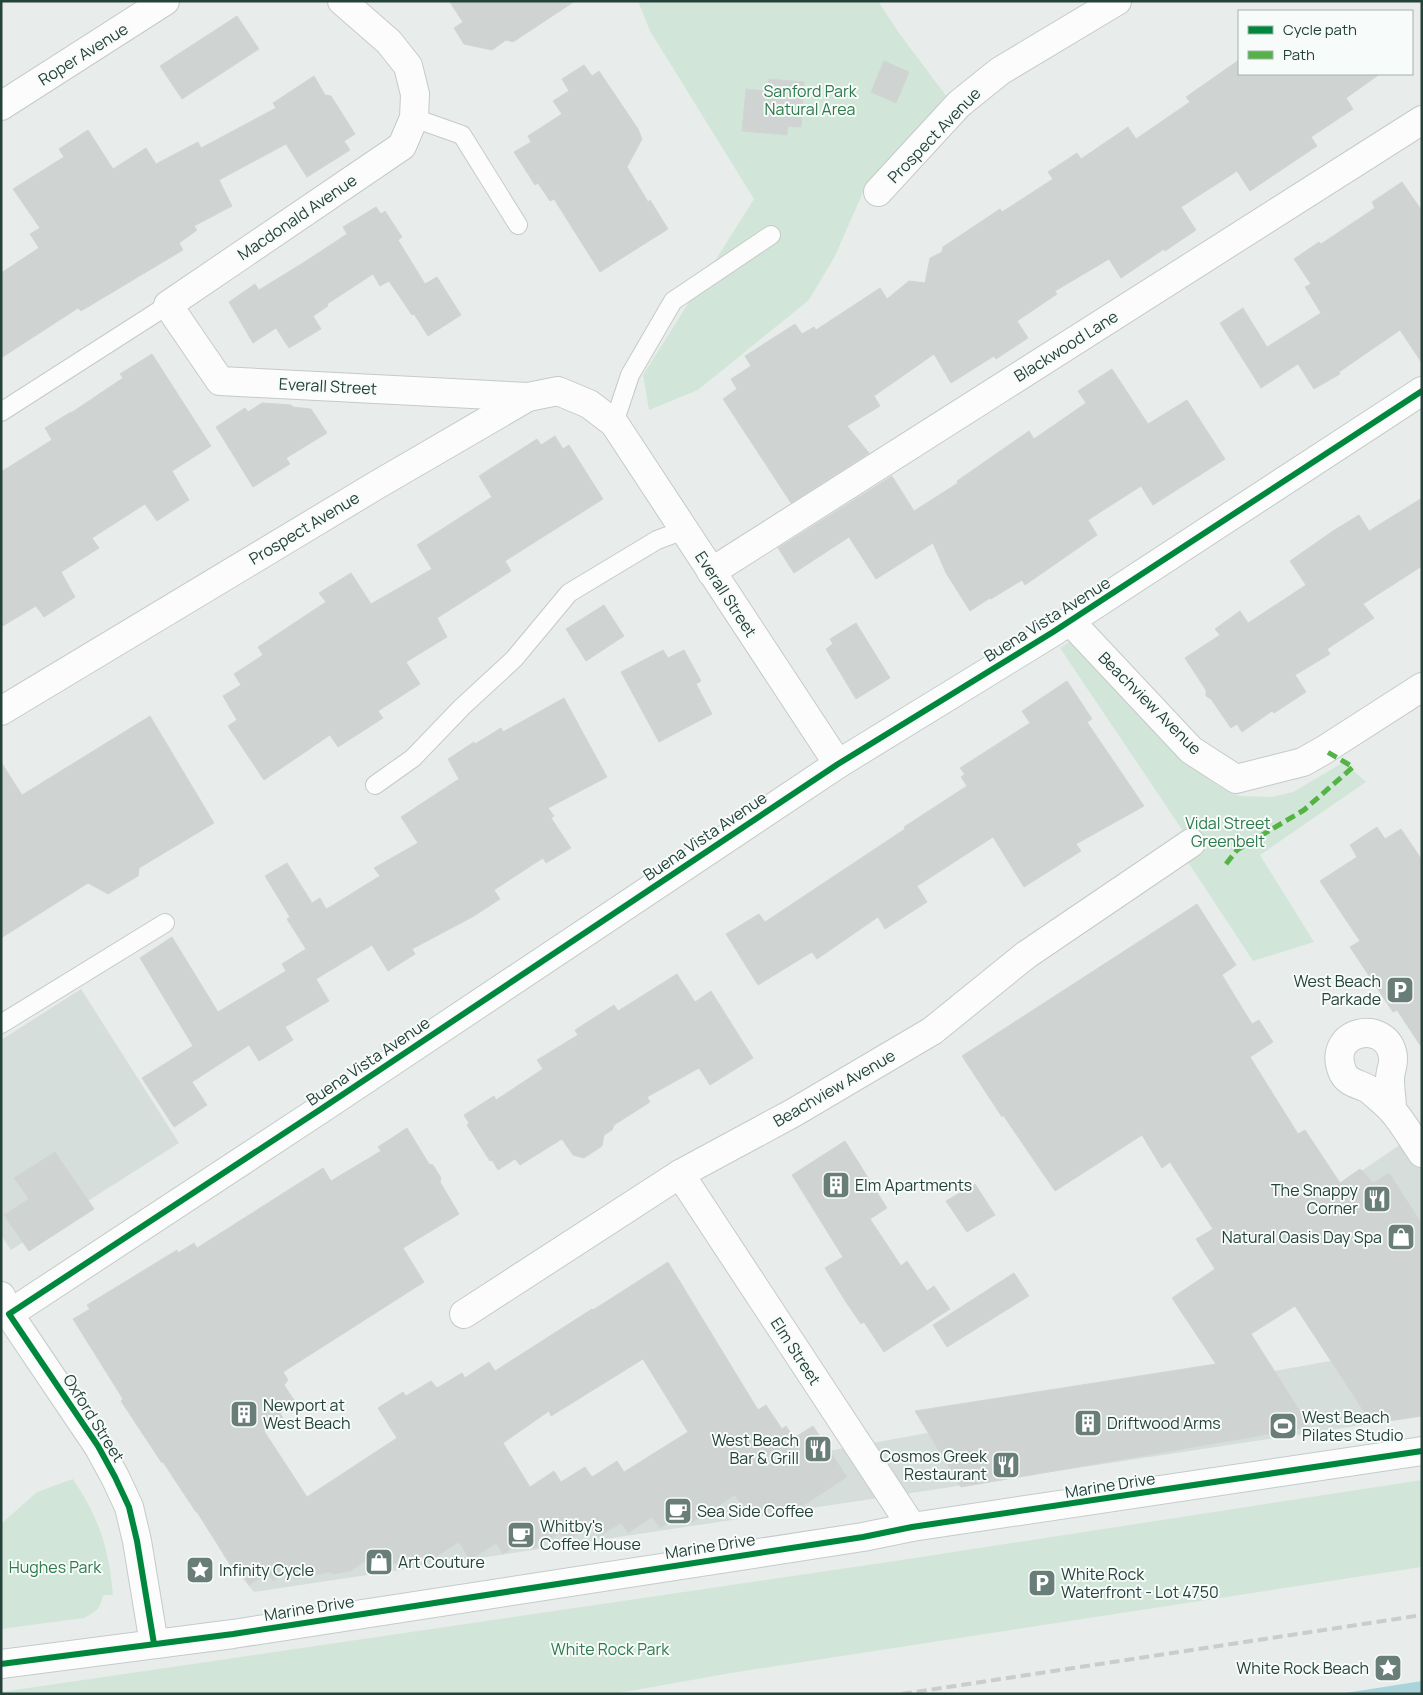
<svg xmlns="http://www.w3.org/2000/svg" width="1423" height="1695" viewBox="0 0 1423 1695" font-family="Manrope,sans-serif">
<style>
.built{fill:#d6dedb}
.green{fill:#d1e6d8}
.water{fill:#a9d4db}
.building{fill:#cfd4d2;stroke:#d1d6d4;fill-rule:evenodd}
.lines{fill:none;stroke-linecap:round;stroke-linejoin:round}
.lane-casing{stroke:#c5cac8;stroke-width:20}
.street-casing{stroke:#c5cac8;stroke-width:30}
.secondary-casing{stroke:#c3cbc8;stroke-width:30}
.lane{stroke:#fcfcfc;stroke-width:18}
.street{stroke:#fcfcfc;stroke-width:28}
.secondary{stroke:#fcfcfc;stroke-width:28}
.rail{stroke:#c9cdcc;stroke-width:4;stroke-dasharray:10 5;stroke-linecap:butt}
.quiet{stroke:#55b346;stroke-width:5;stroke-dasharray:10 5;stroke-linecap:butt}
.cycleway-casing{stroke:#f7fbf9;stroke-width:9}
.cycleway{stroke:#00873e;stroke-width:6}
.labels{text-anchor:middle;stroke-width:4;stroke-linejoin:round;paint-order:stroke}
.street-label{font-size:16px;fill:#24423a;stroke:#f7fbf9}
.park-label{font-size:16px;fill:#2d7a4b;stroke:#f7fbf9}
.poi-label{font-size:16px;fill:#24423a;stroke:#f7fbf9;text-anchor:start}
</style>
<rect width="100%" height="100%" fill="#e8edeb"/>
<!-- built -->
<g class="built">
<path d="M81 989 179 1143 11 1250 1 1235V1040Z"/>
<path d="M1404 1142 1422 1168V1416L254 1592 223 1555 425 1523 1386 1351 1295 1216Z"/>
</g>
<!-- green -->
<g class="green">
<path d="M638 1H878L899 33 950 101 868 181 835 256 809 300 698 390 649 410 643 375 754 199 650 31Z"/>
<path d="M1074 639 1111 683 1211 781 1225 790 1240 796 1272 797 1293 792 1344 762 1366 782 1260 855 1314 942 1253 961 1180 850 1191 843 1060 648Z"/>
<path d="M73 1479C99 1518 109 1548 113 1595H103C101 1608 96 1612 84 1618L1 1629V1524L37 1492Z"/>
<path d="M1422 1480V1567L737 1672 613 1694H1V1692L895 1561Z"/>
</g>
<!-- water -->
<path class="water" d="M1422 1681V1694H1339Z"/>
<!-- building -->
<g class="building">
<path d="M449 1H575L513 42 506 40 492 50 464 44 454 28 463 22Z"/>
<path d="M237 16 259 49 182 99 160 66Z"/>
<path d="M1239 60V74H1380L1346 98 1353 109 1311 137 1317 146 1250 191 1237 171 1181 207 1196 230 1165 251 1164 249 1121 278 1109 259 1055 291 1057 294 1017 321 1028 338 996 359 994 356 951 383 934 354 874 396 880 406 847 426 869 453 791 503 723 399 737 389 731 379 751 366 745 356 795 324 802 334 814 327 816 330 880 288 887 299 909 281 925 283 930 258 942 252 943 247 1000 209 1002 212 1053 179 1048 172 1077 153 1081 159 1128 127 1136 139 1190 102 1186 97Z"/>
<path d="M884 61 909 72 896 103 871 92Z"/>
<path d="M584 65 592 76 599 71 638 129 642 139 627 167 648 202 650 200 668 229 600 272 554 199 550 201 538 183 535 185 514 152 531 142 528 136 562 114 553 101 569 91 562 79Z"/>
<path d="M314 76 325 95 331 96 355 134 344 141 350 150 307 177 286 144 219 180 232 206 194 226 197 230 179 243 183 250 81 311 78 308 1 358V273L39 248 30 234 40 228 13 189 64 157 59 149 88 130 113 169 146 148 156 164 198 142 201 148 276 108 273 103Z"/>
<path d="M769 79 804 82 801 127 788 126 787 135 742 131 746 89 768 91Z"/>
<path d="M1402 182 1422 211V363L1400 330 1339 372 1340 374 1314 389 1298 364 1261 388 1220 323 1243 308 1267 347 1321 313 1305 287 1311 284 1294 259 1319 242 1321 244 1375 208 1372 202Z"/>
<path d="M376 207 381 214 385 211 402 237 398 240 425 284 437 277 461 315 428 336 414 314 412 315 389 281 380 286 373 274 327 304 328 306 313 316 321 329 289 348 276 328 253 343 229 302 255 284 259 290 303 263 347 234 343 227Z"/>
<path d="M152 354 211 446 172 471 189 500 157 521 145 504 92 538 99 548 61 572 75 597 44 617 36 606 1 627V472L52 440 45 428 71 412V413L123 378 120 374Z"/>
<path d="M1112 369 1148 424 1187 400 1225 459 1153 505 1141 486 1088 520 1097 535 1025 585 1022 580 991 599 990 598 970 611 946 573 933 543 876 579 849 537 794 573 778 548 892 476 914 511 958 483 957 481 1029 431 1034 439 1086 403 1078 391Z"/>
<path d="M262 403 291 405 293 407 311 409 327 433 286 458 290 464 253 487 216 427 245 408 248 412Z"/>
<path d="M555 436 563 449 569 445 603 499 505 561 511 571 437 618 447 637 406 662 420 684 378 711 383 718 338 747 330 735 264 780 228 726 237 720 223 696 241 685 234 674 263 655 258 647 326 602 319 593 351 573 371 604 432 569 417 545 492 497 479 476 537 439 541 445Z"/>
<path d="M1422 498V566L1363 604 1374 618 1327 649 1330 654 1295 675 1306 692 1274 713 1272 711 1242 732 1237 724 1231 728 1211 699 1206 696V690L1185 658 1220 635 1215 629 1240 611 1248 623 1306 585 1290 561 1333 531 1359 515 1369 531Z"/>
<path d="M604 605 624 636 586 661 566 629Z"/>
<path d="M856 623 890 678 856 699 826 649 833 644 830 639Z"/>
<path d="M663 650 668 658 684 650 701 681 696 684 712 714 659 742 621 672Z"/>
<path d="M1067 681 1092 719 1087 722 1144 806 1076 844 1081 851 1024 887 993 837 917 886 927 902 885 929 878 917 817 959 812 952 758 985 726 934 759 914 765 922 905 829 904 827 967 786 961 777 965 774 960 768 1030 723 1022 711Z"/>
<path d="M564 698 607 777 548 808 554 816 551 818 571 848 546 863 543 858 494 890 500 899 474 916 412 949 415 954 388 971 372 945 316 979 329 1001 285 1027 293 1040 259 1061 249 1045 192 1082 207 1105 174 1127 142 1078 193 1046 140 958 172 937 218 1012 286 971 282 964 306 949 287 919 290 917 265 876 287 863 312 903 320 898 326 909 330 907 380 876 374 868 418 843 401 817 459 779 448 759 474 742 475 744 501 728 503 732Z"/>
<path d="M150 716 214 823 139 868 138 876 108 894 88 883 1 938V762L22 795Z"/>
<path d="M1377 827 1385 839 1401 829 1422 860V1048L1397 1010 1393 1012 1350 947 1360 941 1320 881 1357 857 1350 845Z"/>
<path d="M1197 904 1236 965 1222 975 1252 1024 1259 1020 1273 1042 1250 1057 1298 1134 1305 1130 1340 1183 1360 1169 1373 1183 1389 1173 1422 1224V1416L1367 1424 1365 1413 1295 1306 1251 1334 1310 1427 961 1487 915 1411 1216 1364 1172 1298 1215 1269 1196 1239 1213 1229 1170 1162 1162 1168 1142 1135 1055 1191 1003 1115 1002 1117 962 1056Z"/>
<path d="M677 974 695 1002 711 991 753 1058 710 1085 699 1068 647 1097 650 1102 614 1125 612 1130 604 1135 602 1146 584 1158 573 1155 562 1139 520 1165 515 1159 498 1170 492 1160 490 1161 467 1125 469 1123 464 1115 494 1096 496 1100 543 1069 537 1060 578 1035 575 1030 614 1005 618 1011Z"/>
<path d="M407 1128 429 1164 433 1165 441 1178 440 1182 459 1214 403 1248 424 1282 283 1372 288 1380 284 1385 296 1403 280 1413 283 1418 264 1431 307 1497 397 1438 378 1408 403 1392 406 1396 431 1381 437 1388 462 1373 465 1378 489 1362 495 1371 592 1309 593 1310 668 1262 758 1410 766 1405 782 1429 786 1426 794 1438 813 1426 847 1477 793 1512 788 1506 774 1516 770 1510 757 1519 747 1505 743 1507 735 1495 691 1523 685 1512 660 1528 652 1517 628 1533 621 1523 598 1537 591 1526 566 1542 560 1533 534 1549 527 1538 503 1554 496 1543 470 1560 459 1542 429 1561 410 1563 408 1561 373 1568 367 1560 350 1571 332 1574 331 1572 294 1579 289 1571 273 1581 268 1573 249 1585 238 1566 233 1569 197 1512H196L163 1462 162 1463 121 1401 123 1399 73 1319 90 1309 87 1305 177 1250 178 1253 194 1243 197 1248 323 1168 331 1181 381 1151 378 1147ZM643 1359 688 1432 624 1472 617 1461 592 1477 585 1467 561 1482 554 1471 530 1487 503 1443 549 1411 551 1416Z"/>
<path d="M845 1141 887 1208 870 1219 901 1266 907 1261 927 1291 934 1286 950 1309 884 1352 864 1322 861 1324 844 1299 825 1268 843 1257 792 1175Z"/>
<path d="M55 1152 94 1209 29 1251 4 1215 29 1199 14 1178Z"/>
<path d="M975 1184 995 1215 967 1232 946 1201Z"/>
<path d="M1014 1273 1029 1296 947 1347 933 1325Z"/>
</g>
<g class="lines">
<defs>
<g id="lane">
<path d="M414 118 462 135 518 225"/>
<path d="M1 412 168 305"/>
<path d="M614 423 630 375 673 301 771 235"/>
<path d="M375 785 413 758 462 707 514 659 569 593 657 540 684 530"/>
<path d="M1 1024 165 923"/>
</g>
<g id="street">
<path d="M342 1 389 42 408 66 415 94 414 118 402 146 168 305 220 381 528 397"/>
<path d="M1 106 165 1"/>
<path d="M878 192 959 104 1000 71 1117 1"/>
<path d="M711 572 1422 120"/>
<path d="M1070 621 1191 750 1236 779 1303 762 1324 750 1422 687"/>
<path d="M1 711 375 486 528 397 558 391 589 404 614 423 838 764"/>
<path d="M1392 1110C1392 1100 1390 1089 1390 1079 1390 1072 1394 1064 1393 1057 1388 1017 1324 1030 1343 1073 1349 1085 1363 1084 1371 1091 1378 1097 1385 1103 1391 1109 1403 1122 1412 1139 1422 1153"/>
<path d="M680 1174 912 1527"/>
<path d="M464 1314 680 1174 793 1113 932 1031 1026 955 1191 843"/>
</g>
<g id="secondary">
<path d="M1 1296 9 1314 98 1446 115 1477 129 1507 137 1541 154 1644"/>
<path d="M9 1314 321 1109 838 764 1053 632 1422 391"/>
<path d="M1 1664 233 1634 863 1537 912 1527 1422 1451"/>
</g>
</defs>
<!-- lane casing -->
<use href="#lane" class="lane-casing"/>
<!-- street casing -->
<use href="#street" class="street-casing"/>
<!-- secondary casing -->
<use href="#secondary" class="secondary-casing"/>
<!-- lane -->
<use href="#lane" class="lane"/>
<!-- street -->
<use href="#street" class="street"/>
<!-- secondary -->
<use href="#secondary" class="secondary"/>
<!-- rail -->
<path class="rail" d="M902 1694 1422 1615"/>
<!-- quiet -->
<path class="quiet" d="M1226 864 1237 850 1304 810 1353 767 1324 750"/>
<defs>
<g id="cycleway">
<path d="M154 1644 137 1541 129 1507 115 1477 98 1446 9 1314 321 1109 838 764 1053 632 1422 391"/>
<path d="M1 1664 233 1634 863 1537 912 1527 1422 1451"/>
</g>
</defs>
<!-- cycleway casing -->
<use href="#cycleway" class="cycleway-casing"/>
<!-- cycleway -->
<use href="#cycleway" class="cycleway"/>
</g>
<!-- icons -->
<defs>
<symbol id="parking-square" viewBox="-11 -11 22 22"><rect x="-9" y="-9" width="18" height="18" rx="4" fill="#697e78" stroke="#f7fbf9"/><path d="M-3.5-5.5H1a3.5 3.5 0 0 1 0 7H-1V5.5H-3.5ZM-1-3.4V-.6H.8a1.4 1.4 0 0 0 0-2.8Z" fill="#fff"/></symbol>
<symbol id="building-square" viewBox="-11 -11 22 22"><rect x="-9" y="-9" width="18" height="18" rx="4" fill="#697e78" stroke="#f7fbf9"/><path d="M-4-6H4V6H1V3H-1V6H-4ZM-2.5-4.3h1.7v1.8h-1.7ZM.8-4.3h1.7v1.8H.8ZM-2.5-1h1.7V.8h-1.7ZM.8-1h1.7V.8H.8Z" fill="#fff"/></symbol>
<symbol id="restaurant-square" viewBox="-11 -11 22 22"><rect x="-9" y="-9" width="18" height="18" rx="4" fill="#697e78" stroke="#f7fbf9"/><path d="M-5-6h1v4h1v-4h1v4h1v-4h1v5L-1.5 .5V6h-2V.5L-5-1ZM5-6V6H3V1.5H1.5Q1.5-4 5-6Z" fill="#fff"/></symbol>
<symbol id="shop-square" viewBox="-11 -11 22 22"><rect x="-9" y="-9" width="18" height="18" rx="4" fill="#697e78" stroke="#f7fbf9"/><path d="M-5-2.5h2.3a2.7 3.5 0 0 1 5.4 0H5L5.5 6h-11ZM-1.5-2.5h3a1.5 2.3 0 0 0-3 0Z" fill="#fff"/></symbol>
<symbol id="stadium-square" viewBox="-11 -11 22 22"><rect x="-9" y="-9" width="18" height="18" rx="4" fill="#697e78" stroke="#f7fbf9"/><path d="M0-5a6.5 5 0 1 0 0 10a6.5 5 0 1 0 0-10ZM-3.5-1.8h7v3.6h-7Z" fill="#fff"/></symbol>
<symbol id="cafe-square" viewBox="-11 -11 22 22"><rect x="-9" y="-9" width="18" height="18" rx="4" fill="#697e78" stroke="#f7fbf9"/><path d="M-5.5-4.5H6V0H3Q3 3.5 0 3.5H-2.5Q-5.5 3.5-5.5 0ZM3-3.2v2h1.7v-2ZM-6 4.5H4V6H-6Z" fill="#fff"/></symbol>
<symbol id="sight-square" viewBox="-11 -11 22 22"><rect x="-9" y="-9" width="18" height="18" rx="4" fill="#697e78" stroke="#f7fbf9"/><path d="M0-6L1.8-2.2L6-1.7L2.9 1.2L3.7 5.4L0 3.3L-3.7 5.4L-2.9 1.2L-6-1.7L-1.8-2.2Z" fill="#fff"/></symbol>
</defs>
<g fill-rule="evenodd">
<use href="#parking-square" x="1384" y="974" width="32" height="32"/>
<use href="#building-square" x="820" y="1169" width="32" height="32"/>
<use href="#restaurant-square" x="1361" y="1183" width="32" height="32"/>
<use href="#shop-square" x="1385" y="1221" width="32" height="32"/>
<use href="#building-square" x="228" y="1398" width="32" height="32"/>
<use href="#building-square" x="1072" y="1407" width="32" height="32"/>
<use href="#stadium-square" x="1267" y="1410" width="32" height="32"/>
<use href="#restaurant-square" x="802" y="1433" width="32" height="32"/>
<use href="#restaurant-square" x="990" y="1449" width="32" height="32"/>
<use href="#cafe-square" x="662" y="1495" width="32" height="32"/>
<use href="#cafe-square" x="505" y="1519" width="32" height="32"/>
<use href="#shop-square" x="363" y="1546" width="32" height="32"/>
<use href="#sight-square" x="184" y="1554" width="32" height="32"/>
<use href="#parking-square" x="1026" y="1567" width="32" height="32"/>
<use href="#sight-square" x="1372" y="1652" width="32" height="32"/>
</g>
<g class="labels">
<!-- street labels -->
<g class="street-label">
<text transform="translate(83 54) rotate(-32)" y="6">Roper Avenue</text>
<text transform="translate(934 135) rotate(-46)" y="6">Prospect Avenue</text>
<text transform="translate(297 217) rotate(-34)" y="6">Macdonald Avenue</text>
<text transform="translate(1066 346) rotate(-32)" y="6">Blackwood Lane</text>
<text transform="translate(328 386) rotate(3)" y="6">Everall Street</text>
<text transform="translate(304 528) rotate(-31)" y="6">Prospect Avenue</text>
<text transform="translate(726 594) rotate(57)" y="6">Everall Street</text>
<text transform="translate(1047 619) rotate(-32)" y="6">Buena Vista Avenue</text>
<text transform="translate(1150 703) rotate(45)" y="6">Beachview Avenue</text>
<text transform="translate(705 836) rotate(-34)" y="6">Buena Vista Avenue</text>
<text transform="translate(368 1061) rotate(-34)" y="6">Buena Vista Avenue</text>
<text transform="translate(834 1088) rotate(-30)" y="6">Beachview Avenue</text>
<text transform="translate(796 1351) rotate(57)" y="6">Elm Street</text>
<text transform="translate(94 1418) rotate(58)" y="6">Oxford Street</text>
<text transform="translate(1110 1485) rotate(-9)" y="6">Marine Drive</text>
<text transform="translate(710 1546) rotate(-9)" y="6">Marine Drive</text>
<text transform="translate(309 1608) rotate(-9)" y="6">Marine Drive</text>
</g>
<!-- park labels -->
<g class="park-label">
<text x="810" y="97">Sanford Park<tspan x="810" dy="18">Natural Area</tspan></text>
<text x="1228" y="829">Vidal Street<tspan x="1228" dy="18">Greenbelt</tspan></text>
<text x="55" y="1573">Hughes Park</text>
<text x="610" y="1655">White Rock Park</text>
</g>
<!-- poi labels -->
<g class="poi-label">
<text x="1381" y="987" text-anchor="end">West Beach<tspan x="1381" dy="18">Parkade</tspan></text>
<text x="855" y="1191">Elm Apartments</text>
<text x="1358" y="1196" text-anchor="end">The Snappy<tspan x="1358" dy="18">Corner</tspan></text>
<text x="1382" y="1243" text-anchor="end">Natural Oasis Day Spa</text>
<text x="263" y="1411">Newport at<tspan x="263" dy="18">West Beach</tspan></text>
<text x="1302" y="1423">West Beach<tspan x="1302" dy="18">Pilates Studio</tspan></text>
<text x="1107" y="1429">Driftwood Arms</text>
<text x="799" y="1446" text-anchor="end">West Beach<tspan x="799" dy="18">Bar &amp; Grill</tspan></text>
<text x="987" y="1462" text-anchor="end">Cosmos Greek<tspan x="987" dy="18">Restaurant</tspan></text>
<text x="697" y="1517">Sea Side Coffee</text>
<text x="540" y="1532">Whitby's<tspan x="540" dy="18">Coffee House</tspan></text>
<text x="398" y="1568">Art Couture</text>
<text x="219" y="1576">Infinity Cycle</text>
<text x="1061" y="1580">White Rock<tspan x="1061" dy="18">Waterfront - Lot 4750</tspan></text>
<text x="1369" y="1674" text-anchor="end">White Rock Beach</text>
</g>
</g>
<!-- border -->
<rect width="1423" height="1695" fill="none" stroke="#24423a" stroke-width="5"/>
<!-- legend -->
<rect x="1238" y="10" width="175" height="65" fill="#f7fbf9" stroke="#a3b1ad"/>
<rect x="1248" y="26" width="25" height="8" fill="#00873e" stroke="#a3b1ad"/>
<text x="1283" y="35" font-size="15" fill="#24423a">Cycle path</text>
<rect x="1248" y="51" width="25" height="8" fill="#55b346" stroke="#a3b1ad"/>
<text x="1283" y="60" font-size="15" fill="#24423a">Path</text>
</svg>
